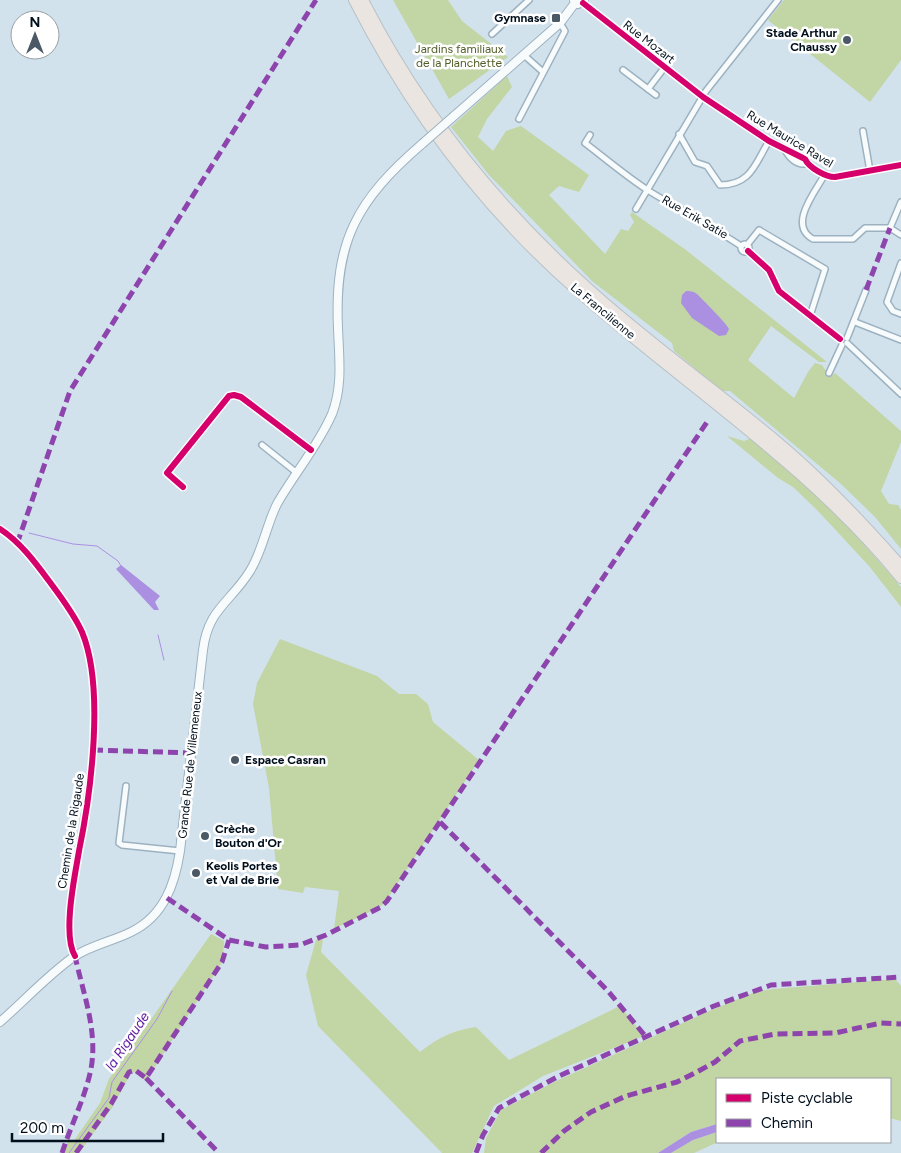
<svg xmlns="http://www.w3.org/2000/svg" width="901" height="1153" viewBox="0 0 901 1153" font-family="Figtree,sans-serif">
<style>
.green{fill:#c2d5a4}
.water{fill:#ab90e2}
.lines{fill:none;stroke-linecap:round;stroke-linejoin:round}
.stream{stroke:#ab90e2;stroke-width:1}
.street-casing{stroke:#9cb2c0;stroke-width:8}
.secondary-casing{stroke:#9cb2c0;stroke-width:10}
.highway-casing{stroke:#b7c0c7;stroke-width:12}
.street{stroke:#f8fbfc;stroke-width:5}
.secondary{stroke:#f8fbfc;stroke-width:8}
.highway{stroke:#eae5e1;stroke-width:10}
.secondary-bridge-casing{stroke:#9cb2c0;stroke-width:10;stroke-linecap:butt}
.secondary-bridge{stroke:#f8fbfc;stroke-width:8}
.quiet{stroke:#8e44ad;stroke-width:5;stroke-dasharray:10 5;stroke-linecap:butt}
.cycleway-casing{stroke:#fff;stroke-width:9}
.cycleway{stroke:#d6006c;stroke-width:6}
.poi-dot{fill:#4a5965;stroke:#fff;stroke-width:2}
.labels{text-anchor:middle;stroke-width:5;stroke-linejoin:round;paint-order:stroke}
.poi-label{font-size:12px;font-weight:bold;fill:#000f1c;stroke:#fff;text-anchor:start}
.street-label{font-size:12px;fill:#000f1c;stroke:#fff}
.park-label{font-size:12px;fill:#525e28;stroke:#fff}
.water-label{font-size:14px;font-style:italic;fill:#611ea5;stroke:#fff}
</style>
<rect width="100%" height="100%" fill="#d2e2ed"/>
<!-- green -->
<g class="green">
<path d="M393 0H448L462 21 508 57 449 99Z"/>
<path d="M784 0H901V60L870 102 768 20Z"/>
<path d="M507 76 512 87 487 119 478 137 493 151 506 131 521 126 589 175 579 192 559 186 549 195 605 254 621 229 628 231 634 222 630 215 632 212 686 250 827 362H819L771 326 748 360 794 398 808 372 815 363 822 365 830 377 835 373 901 431V442L881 491 889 504 898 505 901 510V549L875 517 841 484 730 391H722L674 351 672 343 592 281 489 175 451 127Z"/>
<path d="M727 436 744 441 751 438 825 503 854 533 901 587V607L869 566 817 510 793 487 778 478Z"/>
<path d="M280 639 377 676 399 694H416L428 704 433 722 479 760 386 901 380 907 334 929 339 891 305 887 303 893 278 889 269 788 253 704 257 683Z"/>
<path d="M211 934 224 941 223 961 146 1081 134 1072 131 1073 112 1108 79 1153H64L68 1140 73 1142 100 1103 109 1079Z"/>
<path d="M316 940H323L321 952 420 1052C440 1037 451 1031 476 1027L509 1060 620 1006 644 1036 543 1076 494 1106 472 1153H442L318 1026 306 975Z"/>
<path d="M895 979 901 986V1121L890 1118V1079H717V1124L691 1132 658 1153H484L486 1138 501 1110 554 1082 707 1012 755 992 773 989Z"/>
<path d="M717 1132 718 1142 694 1153H671L693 1140Z"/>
</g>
<!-- water -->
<g class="water">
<path d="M686 291C690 291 693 291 697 294 703 300 726 323 729 329L726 335 719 336 692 318 681 303 682 295Z"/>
<path d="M121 565 160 596 155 602 159 610H154L116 569Z"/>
<path d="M717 1124V1132L693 1140 671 1153H658L691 1132Z"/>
</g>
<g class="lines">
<!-- stream -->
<g class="stream">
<path d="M29 533 73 544 97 546 118 561 121 566"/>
<path d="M158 635 164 660"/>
<path d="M69 1153 109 1098 112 1082 157 1019 172 991"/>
</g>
<defs>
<g id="street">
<path d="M583 3 703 97 769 141 805 159C809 168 826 177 835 177L901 165"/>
<path d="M492 34 529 0"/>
<path d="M525 56 543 72"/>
<path d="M623 70 656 95"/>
<path d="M648 89 664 68"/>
<path d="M519 119 565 31 560 23"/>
<path d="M863 131 870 171"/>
<path d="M679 134 695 162 707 166 720 185C751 185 755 164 769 141"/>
<path d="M590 135 585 143C606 159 627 177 649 191 680 210 711 226 741 246"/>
<path d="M785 150C790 159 796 165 807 164"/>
<path d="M825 174C816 191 787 225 813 239H853L865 228H890"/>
<path d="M636 209 706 91 778 0"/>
<path d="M890 228 901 202"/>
<path d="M890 228 901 235"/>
<circle cx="745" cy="248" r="4"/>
<path d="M747 245 759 230 825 269 810 316"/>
<path d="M748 251 769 270 779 291 840 339"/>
<path d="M901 263 887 302 893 311 901 314"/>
<path d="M855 322 901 340"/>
<path d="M847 338 866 290"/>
<path d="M847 343 901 394"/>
<path d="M829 373 842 345"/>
<path d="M262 445 297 473"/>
<path d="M183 487 167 473 229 396 234 395 241 397 311 450"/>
<path d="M0 529C20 542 35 562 49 581 61 597 74 614 82 632 105 687 91 793 79 851 75 875 62 935 75 956"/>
<path d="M126 786 119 843 122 845 180 851"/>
</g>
<g id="secondary">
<path d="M574 0 578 4 584 0"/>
<path d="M454 116 560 23 575 3"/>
<path d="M0 1022C23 1002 51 972 75 956 92 945 113 941 131 932 164 916 175 884 180 851L203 650C208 609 230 603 250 571 263 550 266 526 277 504 294 474 318 446 332 414 343 386 339 357 338 328 334 241 357 200 422 144"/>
</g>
<g id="highway">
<path d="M354 0C410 110 486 211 579 292 687 387 809 465 901 578"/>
<path d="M363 0C418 108 493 202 582 283 645 341 716 390 781 445 825 482 863 523 901 566"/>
</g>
</defs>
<!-- street casing -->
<use href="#street" class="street-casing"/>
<!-- secondary casing -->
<use href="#secondary" class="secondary-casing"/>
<!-- highway casing -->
<use href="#highway" class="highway-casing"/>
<!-- street -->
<use href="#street" class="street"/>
<!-- secondary -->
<use href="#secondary" class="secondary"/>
<!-- highway -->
<use href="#highway" class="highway"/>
<defs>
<path id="secondary-bridge" d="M422 144 454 116"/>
</defs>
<!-- secondary-bridge casing -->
<use href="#secondary-bridge" class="secondary-bridge-casing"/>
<!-- secondary-bridge -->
<use href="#secondary-bridge" class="secondary-bridge"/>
<!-- quiet -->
<g class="quiet">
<path d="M866 290 890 228"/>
<path d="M17 544 70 391 316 0"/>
<path d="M93 750 192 753"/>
<path d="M440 822 608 991 646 1037"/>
<path d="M167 898 229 940 266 947 300 945 326 935 381 907 387 901 707 422"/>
<path d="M146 1078 219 1153"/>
<path d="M62 1153C71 1125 85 1098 91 1069 98 1031 83 993 75 956"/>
<path d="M76 1153 111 1104 129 1072 135 1070 146 1078 222 962 229 940"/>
<path d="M476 1153 483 1135 499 1108 559 1076 714 1006 771 985 901 977"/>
<path d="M541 1153 564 1131 591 1112 626 1096 677 1082 695 1073 715 1062 740 1041 775 1034 835 1033 881 1023 901 1024"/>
</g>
<defs>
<g id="cycleway">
<path d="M583 3 703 97 769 141 805 159C809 168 826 177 835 177L901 165"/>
<path d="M748 251 769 270 779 291 840 339"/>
<path d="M183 487 167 473 229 396 234 395 241 397 311 450"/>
<path d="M0 529C20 542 35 562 49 581 61 597 74 614 82 632 105 687 91 793 79 851 75 875 62 935 75 956"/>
</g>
</defs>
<!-- cycleway casing -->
<use href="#cycleway" class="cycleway-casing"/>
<!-- cycleway -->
<use href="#cycleway" class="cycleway"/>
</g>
<!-- markers -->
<g class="poi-dot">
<rect x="551" y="13" width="10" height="10" rx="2.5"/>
<circle cx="847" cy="40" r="5"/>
<circle cx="235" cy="760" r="5"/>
<circle cx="205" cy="836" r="5"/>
<circle cx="196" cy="873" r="5"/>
</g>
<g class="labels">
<!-- poi labels -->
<g class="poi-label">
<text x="546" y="22" text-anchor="end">Gymnase</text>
<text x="837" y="37" text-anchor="end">Stade Arthur<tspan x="837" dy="14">Chaussy</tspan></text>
<text x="245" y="764">Espace Casran</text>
<text x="215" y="833">Crèche<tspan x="215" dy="14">Bouton d'Or</tspan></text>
<text x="206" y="870">Keolis Portes<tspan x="206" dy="14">et Val de Brie</tspan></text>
</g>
<!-- street labels -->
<g class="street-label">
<text transform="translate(649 42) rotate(38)" y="4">Rue Mozart</text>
<text transform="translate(790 139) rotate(31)" y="4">Rue Maurice Ravel</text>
<text transform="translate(695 217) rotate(30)" y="4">Rue Erik Satie</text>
<text transform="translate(603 311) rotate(40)" y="4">La Francilienne</text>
<text transform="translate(190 765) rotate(-84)" y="4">Grande Rue de Villemeneux</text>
<text transform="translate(71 831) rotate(-81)" y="4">Chemin de la Rigaude</text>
</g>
<!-- park labels -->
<g class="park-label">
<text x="459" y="53">Jardins familiaux<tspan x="459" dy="14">de la Planchette</tspan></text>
</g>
<!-- water labels -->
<g class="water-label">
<text transform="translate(127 1041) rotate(-56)" y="5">la Rigaude</text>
</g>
</g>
<!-- legend -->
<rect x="716" y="1078" width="175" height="65" fill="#ffffff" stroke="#999fa4"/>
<rect x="726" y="1094" width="25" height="8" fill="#d6006c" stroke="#999fa4"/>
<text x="761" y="1103" font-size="15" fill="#000f1c">Piste cyclable</text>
<rect x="726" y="1119" width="25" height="8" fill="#8e44ad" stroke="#999fa4"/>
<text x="761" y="1128" font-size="15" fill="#000f1c">Chemin</text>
<!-- north arrow -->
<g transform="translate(35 35)"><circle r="24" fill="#ffffff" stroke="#999fa4"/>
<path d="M0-4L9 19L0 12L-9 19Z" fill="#4a5965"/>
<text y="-8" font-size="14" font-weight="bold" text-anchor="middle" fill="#000f1c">N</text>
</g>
<!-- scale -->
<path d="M12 1133v8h151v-8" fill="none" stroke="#000f1c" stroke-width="2.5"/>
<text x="20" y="1133" font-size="15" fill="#000f1c" stroke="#ffffff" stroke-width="4" paint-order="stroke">200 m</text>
</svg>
